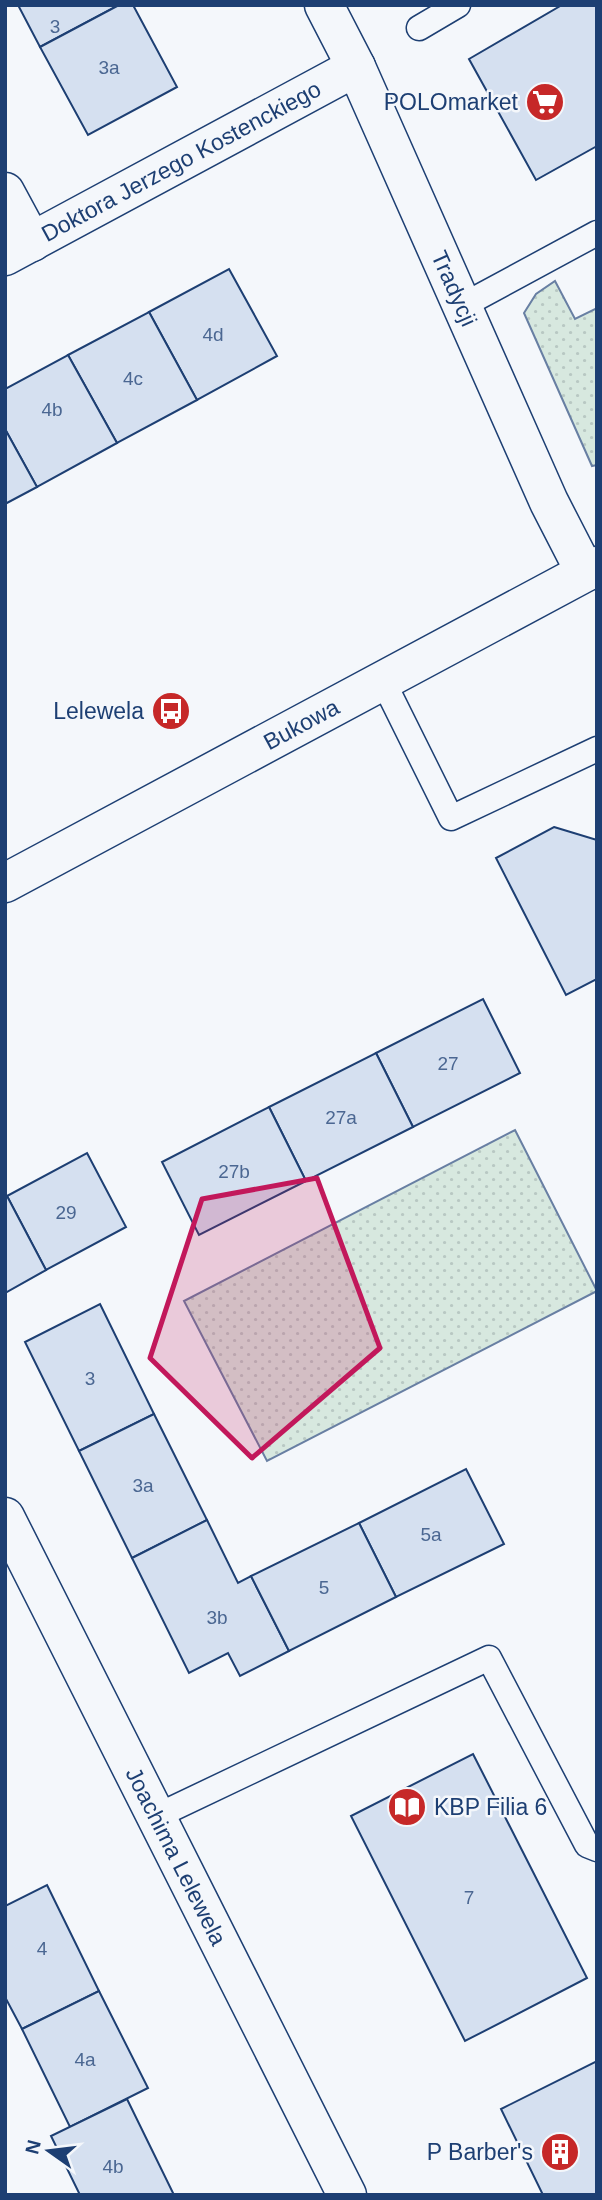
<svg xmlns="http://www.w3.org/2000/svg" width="602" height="2200" viewBox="0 0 602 2200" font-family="Helvetica,sans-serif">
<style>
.grass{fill:url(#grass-dots);stroke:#687fa3;stroke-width:2}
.building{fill:#d5e0f0;stroke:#1d3f73;stroke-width:2}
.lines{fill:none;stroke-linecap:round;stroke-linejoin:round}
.lane-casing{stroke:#1d3f73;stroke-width:27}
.street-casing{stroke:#1d3f73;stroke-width:41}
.secondary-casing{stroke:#1d3f73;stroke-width:41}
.lane{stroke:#f4f7fb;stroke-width:24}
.street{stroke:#f4f7fb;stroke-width:38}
.secondary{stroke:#f4f7fb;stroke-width:38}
.marked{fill:#c2185b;fill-opacity:0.2;stroke:#c2185b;stroke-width:5;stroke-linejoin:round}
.labels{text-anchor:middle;stroke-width:5;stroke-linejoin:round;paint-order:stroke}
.number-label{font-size:19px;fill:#4b6792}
.poi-label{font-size:23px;fill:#1d3f73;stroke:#f4f7fb;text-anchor:end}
.street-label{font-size:23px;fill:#1d3f73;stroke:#f4f7fb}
</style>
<defs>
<pattern id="grass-dots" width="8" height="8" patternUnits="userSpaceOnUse" patternTransform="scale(1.75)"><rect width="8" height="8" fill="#d7e8df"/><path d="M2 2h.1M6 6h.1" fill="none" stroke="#b8c8c3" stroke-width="1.8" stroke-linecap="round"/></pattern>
</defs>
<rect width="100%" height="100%" fill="#f4f7fb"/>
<!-- grass -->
<g class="grass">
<path d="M555 281 575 319 597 308V465L592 466 524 313 536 294Z"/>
<path d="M515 1130 597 1291 267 1461 184 1301Z"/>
</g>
<!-- building -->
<g class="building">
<path d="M18 5H119L40 47Z"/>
<path d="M119 5H133L177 87 88 135 40 47Z"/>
<path d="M562 5H597V146L536 180 469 59Z"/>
<path d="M229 269 277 356 197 400 149 312Z"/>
<path d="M149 312 197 400 117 443 68 355Z"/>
<path d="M68 355 117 443 37 487 5 429V389Z"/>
<path d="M5 429 37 487 5 504Z"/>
<path d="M554 827 597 840V979L566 995 496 858Z"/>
<path d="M483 999 520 1073 413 1127 376 1053Z"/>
<path d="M376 1053 413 1127 306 1181 269 1107Z"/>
<path d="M269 1107 306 1181 199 1235 162 1162Z"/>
<path d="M87 1153 126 1227 46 1270 7 1196Z"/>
<path d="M7 1196 46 1270 5 1293V1197Z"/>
<path d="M100 1304 154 1414 79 1451 25 1342Z"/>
<path d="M154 1414 207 1520 132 1558 79 1451Z"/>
<path d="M466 1469 504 1544 396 1597 359 1523Z"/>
<path d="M207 1520 238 1583 251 1576 289 1651 240 1676 228 1653 189 1673 132 1558Z"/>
<path d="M359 1523 396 1597 289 1651 251 1576Z"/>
<path d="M473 1754 587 1978 465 2041 351 1816Z"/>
<path d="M47 1885 99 1991 22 2029 5 1997V1906Z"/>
<path d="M99 1991 148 2088 70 2127 22 2029Z"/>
<path d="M597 2061V2195H543L501 2109Z"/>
<path d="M127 2099 174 2195H80L51 2136Z"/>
</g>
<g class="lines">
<defs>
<g id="lane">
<path d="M419 28 458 5"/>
<path d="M462 306 597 233"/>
<path d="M383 681 451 818 597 749"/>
<path d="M157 1816 489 1658 587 1845 597 1849"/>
</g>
<g id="street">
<path id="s1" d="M324 5 356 67 549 502 585 572"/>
<path d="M5 192 32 242"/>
<path id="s2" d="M5 256 356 67"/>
<path id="s3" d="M5 1517 347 2195"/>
</g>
<g id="secondary">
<path id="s4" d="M5 883 597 566"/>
</g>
</defs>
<!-- lane casing -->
<use href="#lane" class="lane-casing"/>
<!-- street casing -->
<use href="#street" class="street-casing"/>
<!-- secondary casing -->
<use href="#secondary" class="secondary-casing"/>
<!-- lane -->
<use href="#lane" class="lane"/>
<!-- street -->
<use href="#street" class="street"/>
<!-- secondary -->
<use href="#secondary" class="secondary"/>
</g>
<!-- marked area -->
<path class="marked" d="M317 1178 380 1348 252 1458 150 1358 202 1199Z"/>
<!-- icons -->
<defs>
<symbol id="supermarket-disc" viewBox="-11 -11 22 22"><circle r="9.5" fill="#c62828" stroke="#f4f7fb"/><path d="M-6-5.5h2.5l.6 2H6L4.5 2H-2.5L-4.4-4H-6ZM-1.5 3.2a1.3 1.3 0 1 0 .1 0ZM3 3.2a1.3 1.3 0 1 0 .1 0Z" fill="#fff"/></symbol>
<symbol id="bus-disc" viewBox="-11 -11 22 22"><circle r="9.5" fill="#c62828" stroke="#f4f7fb"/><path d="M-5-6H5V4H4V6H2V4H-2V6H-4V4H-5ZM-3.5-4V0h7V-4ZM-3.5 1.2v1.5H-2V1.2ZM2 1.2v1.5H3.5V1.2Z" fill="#fff"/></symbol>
<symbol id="library-disc" viewBox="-11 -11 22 22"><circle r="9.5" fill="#c62828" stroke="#f4f7fb"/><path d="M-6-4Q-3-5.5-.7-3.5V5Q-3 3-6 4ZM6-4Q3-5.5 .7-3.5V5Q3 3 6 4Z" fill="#fff"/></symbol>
<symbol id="building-disc" viewBox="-11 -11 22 22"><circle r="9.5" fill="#c62828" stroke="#f4f7fb"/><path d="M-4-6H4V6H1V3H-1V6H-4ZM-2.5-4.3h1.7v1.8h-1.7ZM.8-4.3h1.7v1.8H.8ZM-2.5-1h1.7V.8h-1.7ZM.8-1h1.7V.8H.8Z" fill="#fff"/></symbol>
</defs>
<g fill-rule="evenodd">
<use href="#supermarket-disc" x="523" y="80" width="44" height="44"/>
<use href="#bus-disc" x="149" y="689" width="44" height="44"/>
<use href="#library-disc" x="385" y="1785" width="44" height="44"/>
<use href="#building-disc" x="538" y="2130" width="44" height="44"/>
</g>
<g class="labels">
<!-- number labels -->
<g class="number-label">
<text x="55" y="33">3</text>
<text x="109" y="74">3a</text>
<text x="213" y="341">4d</text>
<text x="133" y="385">4c</text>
<text x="52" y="416">4b</text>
<text x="448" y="1070">27</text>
<text x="341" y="1124">27a</text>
<text x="234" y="1178">27b</text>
<text x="66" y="1219">29</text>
<text x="90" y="1385">3</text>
<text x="143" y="1492">3a</text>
<text x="431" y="1541">5a</text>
<text x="324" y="1594">5</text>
<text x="217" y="1624">3b</text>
<text x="469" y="1904">7</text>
<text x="42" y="1955">4</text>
<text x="85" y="2066">4a</text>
<text x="113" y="2173">4b</text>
</g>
<!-- poi labels -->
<g class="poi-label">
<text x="518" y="110">POLOmarket</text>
<text x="144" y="719">Lelewela</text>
<text x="434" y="1815" text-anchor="start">KBP Filia 6</text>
<text x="533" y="2160">P Barber's</text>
</g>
<!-- street labels -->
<g class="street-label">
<text dy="8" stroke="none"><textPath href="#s2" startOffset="200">Doktora Jerzego Kostenckiego</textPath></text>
<text dy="8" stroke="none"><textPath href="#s1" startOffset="312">Tradycji</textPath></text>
<text dy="8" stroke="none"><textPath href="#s4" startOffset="336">Bukowa</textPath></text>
<text dy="8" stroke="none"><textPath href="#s3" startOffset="380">Joachima Lelewela</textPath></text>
</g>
</g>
<!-- border -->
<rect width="602" height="2200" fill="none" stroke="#1d3f73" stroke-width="14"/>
<!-- north arrow -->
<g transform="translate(49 2151) rotate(284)" stroke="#f4f7fb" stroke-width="5" paint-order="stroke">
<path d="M0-5L12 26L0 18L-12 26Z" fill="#1d3f73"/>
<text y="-10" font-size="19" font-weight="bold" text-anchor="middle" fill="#1d3f73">N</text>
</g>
</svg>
